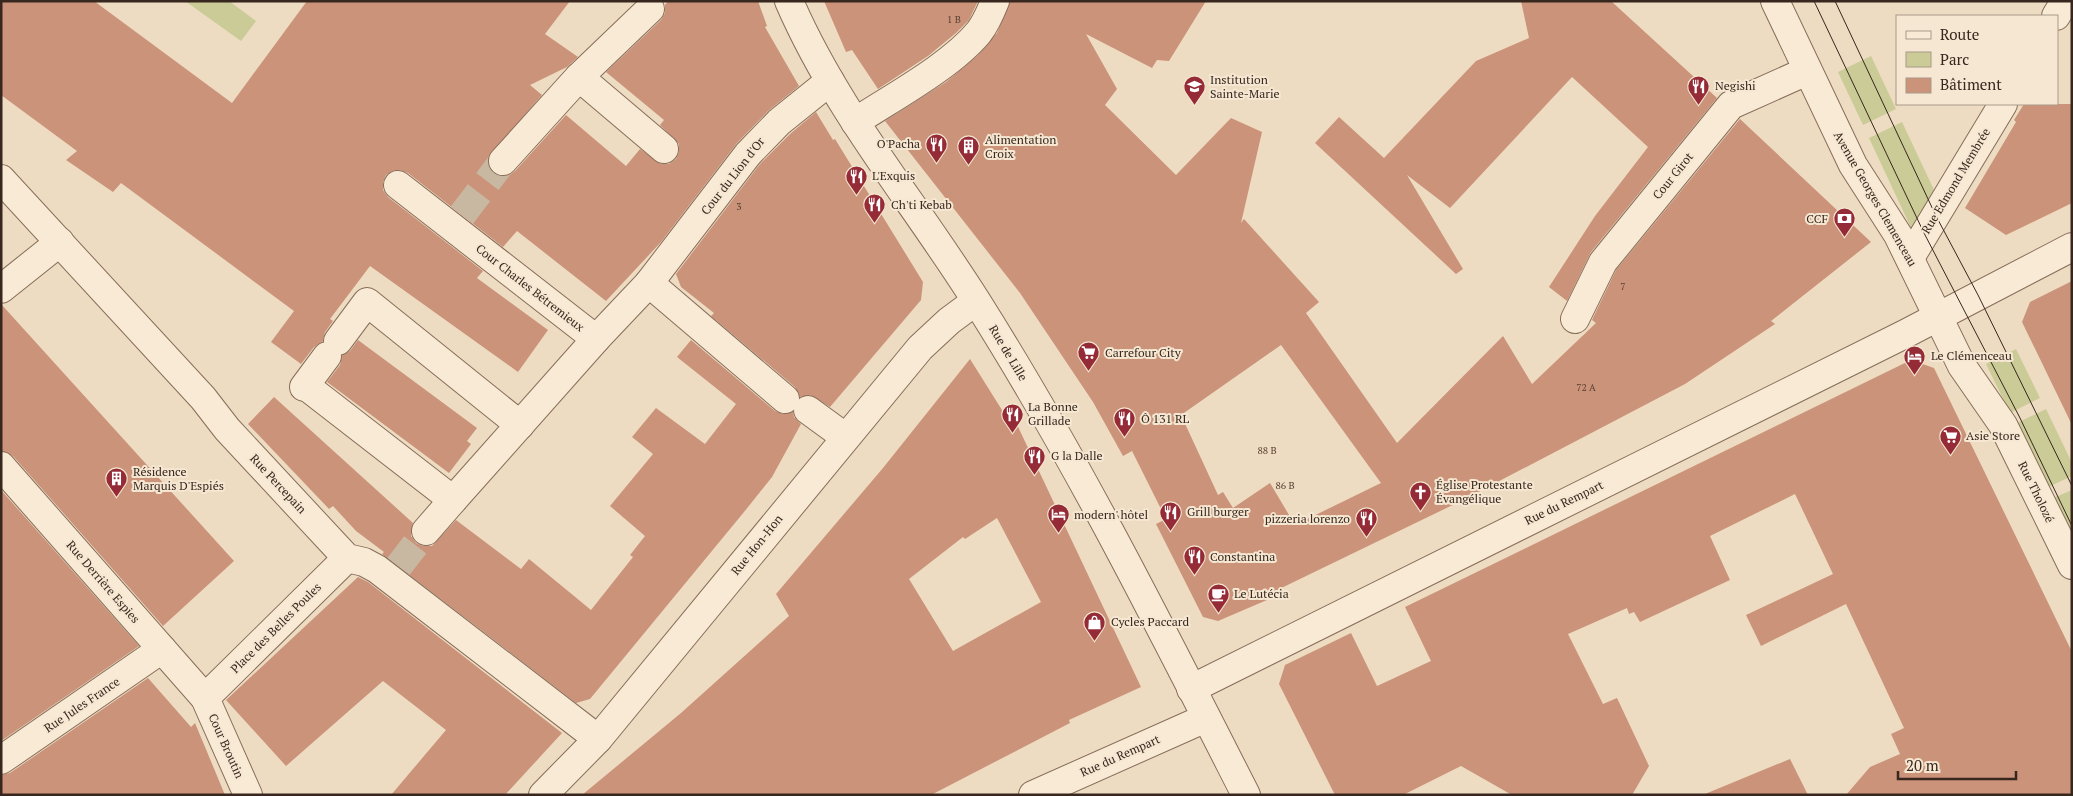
<svg xmlns="http://www.w3.org/2000/svg" width="2073" height="796" viewBox="0 0 2073 796" font-family="'PT Serif',serif">
<style>
.green{fill:#cacb96}
.building{fill:#cb9379;fill-rule:evenodd}
.lines{fill:none;stroke-linecap:round;stroke-linejoin:round}
.minor-tunnel{stroke:#c9b8a1;stroke-width:28;stroke-dasharray:28 14;stroke-linecap:butt}
.minor-casing{stroke:#876d5a;stroke-width:30}
.minor{stroke:#f8ead5;stroke-width:28}
.tram{stroke:#37271e;stroke-width:1}
.labels{text-anchor:middle;stroke-width:4;stroke-linejoin:round;paint-order:stroke}
.number-label{font-size:10px;fill:#5c4235}
.poi-label{font-size:12px;fill:#37271e;stroke:#f5e7d2;text-anchor:start}
.street-label{font-size:12px;fill:#37271e;stroke:#f5e7d2}
</style>
<rect width="100%" height="100%" fill="#eddcc2"/>
<!-- green -->
<g class="green">
<path d="M185 1H229L256 21 241 41Z"/>
<path d="M1871 56 1896 109 1863 125 1838 72Z"/>
<path d="M1902 122 1935 192 1913 232 1869 138Z"/>
<path d="M2016 349 2040 398 2010 413 1986 364Z"/>
<path d="M2046 409 2072 463V476L2046 488 2015 424Z"/>
<path d="M2072 490V542L2051 499Z"/>
</g>
<!-- building -->
<g class="building">
<path d="M1 1H94L232 103 307 1H570L545 34 578 57 567 67 530 85 542 95 488 157V166L493 173 500 176H508L515 171 566 115 626 166 640 149 661 164H669L676 159 679 152V144L660 125 664 120 606 72 661 20 665 13V5L668 1H758L767 26 765 27 799 86 768 111 737 143 661 242 606 301 517 231 503 247 408 173 400 170 392 171 386 175 383 182V190L388 197 483 271 477 278 548 330 518 372 370 266 330 319 333 321 325 332 323 341 314 347 301 364 271 342 294 311 121 183 113 192 66 160 77 151 1 95Z"/>
<path d="M824 1H978L969 20 956 33 928 56 878 89 852 50 846 52Z"/>
<path d="M1010 1H1206L1169 61 1157 60 1152 68 1086 34 1117 89 1105 105 1176 175 1231 118 1262 132 1241 223 1244 219 1319 302 1306 313 1397 443 1503 336 1532 384 1596 323 1592 320 1616 270 1740 119 1871 242 1771 321 1775 324 1685 384 1463 500 1265 596 1267 600 1218 621 1203 617 1156 524 1166 519 1132 451 1123 456 1093 402 1020 293 885 121 946 82 977 56 997 33ZM1281 345 1381 483 1295 525 1270 483 1233 508 1223 492 1218 495 1181 415Z"/>
<path d="M1521 1H1611L1717 98 1591 252 1567 301 1549 287 1595 216 1648 147 1572 77 1450 208 1407 175 1463 269 1456 274 1315 143 1339 117 1384 158 1476 61 1529 38Z"/>
<path d="M2024 104H2072V203L2006 235 1965 208 2016 122 2014 120Z"/>
<path d="M816 112 833 140 835 139 923 282 921 300 830 407 810 395 800 397 795 387 711 316 714 313 681 287 676 274 760 164 790 134Z"/>
<path d="M2072 281V425L2022 322 2030 302Z"/>
<path d="M1 304 234 561 163 626 13 456 1 451Z"/>
<path d="M358 340 477 428 467 441 471 444 449 473 327 382 340 365 342 356 350 351Z"/>
<path d="M691 340 775 411 783 414 793 412 794 417 801 424 772 477 744 512 590 699 576 703 382 554 384 552 356 531 333 506 329 509 248 424 274 397 413 523 411 536 416 543 423 546H432L456 520 521 569 529 559 591 610 633 557 630 555 645 536 610 506 653 454 632 437 656 408 705 444 736 404 677 357Z"/>
<path d="M970 359 1007 418 1012 414 1141 687 1069 720 1070 723 931 795H582L681 713 789 616 776 594 883 468ZM997 518 1041 602 953 651 909 579 963 537 965 539Z"/>
<path d="M1911 360 1934 368 2072 652V795H1846L1870 767 1900 754 1891 734 1904 728 1846 604 1761 646 1746 615 1833 574 1795 494 1710 536 1730 580 1640 622 1634 612 1629 614 1627 608 1568 634 1603 704 1617 698 1649 766 1632 795H1512L1461 766 1403 795H1335L1279 684 1285 665 1351 633 1377 686 1431 661 1405 607Z"/>
<path d="M1 490 139 646 1 741Z"/>
<path d="M358 577 368 582 562 733 505 795H391L446 730 383 681 286 766 226 700Z"/>
<path d="M148 678 191 727 195 723 225 795H1V775L10 773Z"/>
<path d="M1790 759 1808 795H1705V794Z"/>
</g>
<g class="lines">
<!-- minor-tunnel -->
<g class="minor-tunnel">
<path d="M462 215 503 161"/>
<path d="M398 567 426 531"/>
</g>
<defs>
<g id="minor">
<path d="M789 1C836 110 914 202 977 302 1077 460 1161 628 1246 795"/>
<path d="M1775 1 1853 165 1898 235 1962 366 2003 425 2072 565"/>
<path d="M650 9 579 77 664 149"/>
<path d="M2056 16 2065 1"/>
<path d="M855 122C893 97 951 66 979 32 986 23 991 11 995 1"/>
<path d="M503 161 579 77"/>
<path d="M1 179 203 398 227 429 347 558 364 562 377 569 598 739"/>
<path d="M398 185 596 339"/>
<path d="M1910 258 2003 104"/>
<path d="M649 283 785 399"/>
<path d="M1 289 60 242"/>
<path d="M1575 319 1603 262 1731 105 1807 71"/>
<path d="M338 341 367 302 520 425"/>
<path d="M304 387 327 356"/>
<path d="M311 390 453 500 596 339 649 283 748 154 779 122 830 81"/>
<path d="M808 410 845 437"/>
<path d="M1 466 205 698 248 795"/>
<path d="M426 531 453 500"/>
<path d="M1191 689 1905 334 2072 247"/>
<path d="M205 698 347 558"/>
<path d="M1 760 162 649"/>
<path d="M543 795 598 739 920 348 949 321 976 301"/>
<path d="M1033 795 1206 718"/>
</g>
</defs>
<!-- minor casing -->
<use href="#minor" class="minor-casing"/>
<!-- minor -->
<use href="#minor" class="minor"/>
<!-- tram -->
<g class="tram">
<path d="M1814 1 1924 233 2019 416 2072 526"/>
<path d="M1835 1 1936 216 1978 295 2072 486"/>
</g>
</g>
<!-- icons -->
<defs>
<symbol id="restaurant-pin" viewBox="-11 -11 22 30"><path d="M0 17L-7.5 6A9.5 9.5 0 1 1 7.5 6Z" fill="#952b36" stroke="#f5e7d2"/><path d="M-5-6h1v4h1v-4h1v4h1v-4h1v5L-1.5 .5V6h-2V.5L-5-1ZM5-6V6H3V1.5H1.5Q1.5-4 5-6Z" fill="#fff"/></symbol>
<symbol id="school-pin" viewBox="-11 -11 22 30"><path d="M0 17L-7.5 6A9.5 9.5 0 1 1 7.5 6Z" fill="#952b36" stroke="#f5e7d2"/><path d="M0-5L7-2L0 1L-7-2ZM-4 1L0 2.5L4 1V4Q0 6-4 4Z" fill="#fff"/></symbol>
<symbol id="building-pin" viewBox="-11 -11 22 30"><path d="M0 17L-7.5 6A9.5 9.5 0 1 1 7.5 6Z" fill="#952b36" stroke="#f5e7d2"/><path d="M-4-6H4V6H1V3H-1V6H-4ZM-2.5-4.3h1.7v1.8h-1.7ZM.8-4.3h1.7v1.8H.8ZM-2.5-1h1.7V.8h-1.7ZM.8-1h1.7V.8H.8Z" fill="#fff"/></symbol>
<symbol id="bank-pin" viewBox="-11 -11 22 30"><path d="M0 17L-7.5 6A9.5 9.5 0 1 1 7.5 6Z" fill="#952b36" stroke="#f5e7d2"/><path d="M-6-4H6V4H-6ZM0-2.3a2.3 2.3 0 1 0 0 4.6a2.3 2.3 0 1 0 0-4.6Z" fill="#fff"/></symbol>
<symbol id="supermarket-pin" viewBox="-11 -11 22 30"><path d="M0 17L-7.5 6A9.5 9.5 0 1 1 7.5 6Z" fill="#952b36" stroke="#f5e7d2"/><path d="M-6-5.5h2.5l.6 2H6L4.5 2H-2.5L-4.4-4H-6ZM-1.5 3.2a1.3 1.3 0 1 0 .1 0ZM3 3.2a1.3 1.3 0 1 0 .1 0Z" fill="#fff"/></symbol>
<symbol id="hotel-pin" viewBox="-11 -11 22 30"><path d="M0 17L-7.5 6A9.5 9.5 0 1 1 7.5 6Z" fill="#952b36" stroke="#f5e7d2"/><path d="M-6-4.5h1.5V1H6V5H4.5V3h-9V5H-6ZM-4 0a1.8 1.8 0 1 1 3.6 0ZM.5 0V-2.5h3Q6-2.5 6 0Z" fill="#fff"/></symbol>
<symbol id="church-pin" viewBox="-11 -11 22 30"><path d="M0 17L-7.5 6A9.5 9.5 0 1 1 7.5 6Z" fill="#952b36" stroke="#f5e7d2"/><path d="M-1.2-6h2.4v3.5h3.3v2.4h-3.3V6h-2.4V-.1h-3.3v-2.4h3.3Z" fill="#fff"/></symbol>
<symbol id="cafe-pin" viewBox="-11 -11 22 30"><path d="M0 17L-7.5 6A9.5 9.5 0 1 1 7.5 6Z" fill="#952b36" stroke="#f5e7d2"/><path d="M-5.5-4.5H6V0H3Q3 3.5 0 3.5H-2.5Q-5.5 3.5-5.5 0ZM3-3.2v2h1.7v-2ZM-6 4.5H4V6H-6Z" fill="#fff"/></symbol>
<symbol id="shop-pin" viewBox="-11 -11 22 30"><path d="M0 17L-7.5 6A9.5 9.5 0 1 1 7.5 6Z" fill="#952b36" stroke="#f5e7d2"/><path d="M-5-2.5h2.3a2.7 3.5 0 0 1 5.4 0H5L5.5 6h-11ZM-1.5-2.5h3a1.5 2.3 0 0 0-3 0Z" fill="#fff"/></symbol>
</defs>
<g fill-rule="evenodd">
<use href="#restaurant-pin" x="1686" y="74" width="25" height="34"/>
<use href="#school-pin" x="1182" y="74" width="25" height="34"/>
<use href="#restaurant-pin" x="924" y="132" width="25" height="34"/>
<use href="#building-pin" x="956" y="134" width="25" height="34"/>
<use href="#restaurant-pin" x="844" y="164" width="25" height="34"/>
<use href="#restaurant-pin" x="862" y="192" width="25" height="34"/>
<use href="#bank-pin" x="1832" y="206" width="25" height="34"/>
<use href="#supermarket-pin" x="1076" y="340" width="25" height="34"/>
<use href="#hotel-pin" x="1902" y="344" width="25" height="34"/>
<use href="#restaurant-pin" x="1000" y="402" width="25" height="34"/>
<use href="#restaurant-pin" x="1112" y="406" width="25" height="34"/>
<use href="#supermarket-pin" x="1938" y="424" width="25" height="34"/>
<use href="#restaurant-pin" x="1022" y="444" width="25" height="34"/>
<use href="#building-pin" x="104" y="466" width="25" height="34"/>
<use href="#church-pin" x="1408" y="480" width="25" height="34"/>
<use href="#restaurant-pin" x="1158" y="500" width="25" height="34"/>
<use href="#hotel-pin" x="1046" y="502" width="25" height="34"/>
<use href="#restaurant-pin" x="1354" y="506" width="25" height="34"/>
<use href="#restaurant-pin" x="1182" y="544" width="25" height="34"/>
<use href="#cafe-pin" x="1206" y="582" width="25" height="34"/>
<use href="#shop-pin" x="1082" y="610" width="25" height="34"/>
</g>
<g class="labels">
<!-- number labels -->
<g class="number-label">
<text x="954" y="23">1 B</text>
<text x="739" y="210">3</text>
<text x="1623" y="290">7</text>
<text x="1586" y="391">72 A</text>
<text x="1267" y="454">88 B</text>
<text x="1285" y="489">86 B</text>
</g>
<!-- poi labels -->
<g class="poi-label">
<text x="1210" y="84">Institution<tspan x="1210" dy="14">Sainte-Marie</tspan></text>
<text x="1715" y="90">Negishi</text>
<text x="985" y="144">Alimentation<tspan x="985" dy="14">Croix</tspan></text>
<text x="920" y="148" text-anchor="end">O'Pacha</text>
<text x="872" y="180">L'Exquis</text>
<text x="891" y="209">Ch'ti Kebab</text>
<text x="1828" y="223" text-anchor="end">CCF</text>
<text x="1105" y="357">Carrefour City</text>
<text x="1931" y="360">Le Clémenceau</text>
<text x="1028" y="411">La Bonne<tspan x="1028" dy="14">Grillade</tspan></text>
<text x="1141" y="423">Ô 131 RL</text>
<text x="1966" y="440">Asie Store</text>
<text x="1051" y="460">G la Dalle</text>
<text x="133" y="476">Résidence<tspan x="133" dy="14">Marquis D'Espiés</tspan></text>
<text x="1436" y="489">Église Protestante<tspan x="1436" dy="14">Évangélique</tspan></text>
<text x="1187" y="516">Grill burger</text>
<text x="1074" y="519">modern' hôtel</text>
<text x="1350" y="523" text-anchor="end">pizzeria lorenzo</text>
<text x="1210" y="561">Constantina</text>
<text x="1234" y="598">Le Lutécia</text>
<text x="1111" y="626">Cycles Paccard</text>
</g>
<!-- street labels -->
<g class="street-label">
<text transform="translate(733 176) rotate(-52)" y="4">Cour du Lion d'Or</text>
<text transform="translate(1673 176) rotate(-51)" y="4">Cour Girot</text>
<text transform="translate(1956 181) rotate(-59)" y="4">Rue Edmond Membrée</text>
<text transform="translate(1875 199) rotate(60)" y="4">Avenue Georges Clemenceau</text>
<text transform="translate(530 288) rotate(38)" y="4">Cour Charles Bétremieux</text>
<text transform="translate(1008 353) rotate(59)" y="4">Rue de Lille</text>
<text transform="translate(278 484) rotate(47)" y="4">Rue Percepain</text>
<text transform="translate(2036 492) rotate(64)" y="4">Rue Tholozé</text>
<text transform="translate(1564 503) rotate(-26)" y="4">Rue du Rempart</text>
<text transform="translate(757 545) rotate(-51)" y="4">Rue Hon-Hon</text>
<text transform="translate(103 582) rotate(49)" y="4">Rue Derrière Espies</text>
<text transform="translate(276 628) rotate(-45)" y="4">Place des Belles Poules</text>
<text transform="translate(82 705) rotate(-34)" y="4">Rue Jules France</text>
<text transform="translate(226 746) rotate(66)" y="4">Cour Broutin</text>
<text transform="translate(1120 756) rotate(-24)" y="4">Rue du Rempart</text>
</g>
</g>
<!-- border -->
<rect width="2073" height="796" fill="none" stroke="#37271e" stroke-width="5"/>
<!-- legend -->
<rect x="1896" y="15" width="162" height="90" fill="#f5e7d2" stroke="#a99a8a"/>
<rect x="1906" y="31" width="25" height="8" fill="#f8ead5" stroke="#a99a8a"/>
<text x="1940" y="40" font-size="15" fill="#37271e">Route</text>
<rect x="1906" y="52" width="25" height="15" fill="#cacb96" stroke="#a99a8a"/>
<text x="1940" y="65" font-size="15" fill="#37271e">Parc</text>
<rect x="1906" y="78" width="25" height="15" fill="#cb9379" stroke="#a99a8a"/>
<text x="1940" y="90" font-size="15" fill="#37271e">Bâtiment</text>
<!-- scale -->
<path d="M1898 771v8h118v-8" fill="none" stroke="#37271e" stroke-width="2.5"/>
<text x="1906" y="771" font-size="15" fill="#37271e" stroke="#f5e7d2" stroke-width="4" paint-order="stroke">20 m</text>
</svg>
